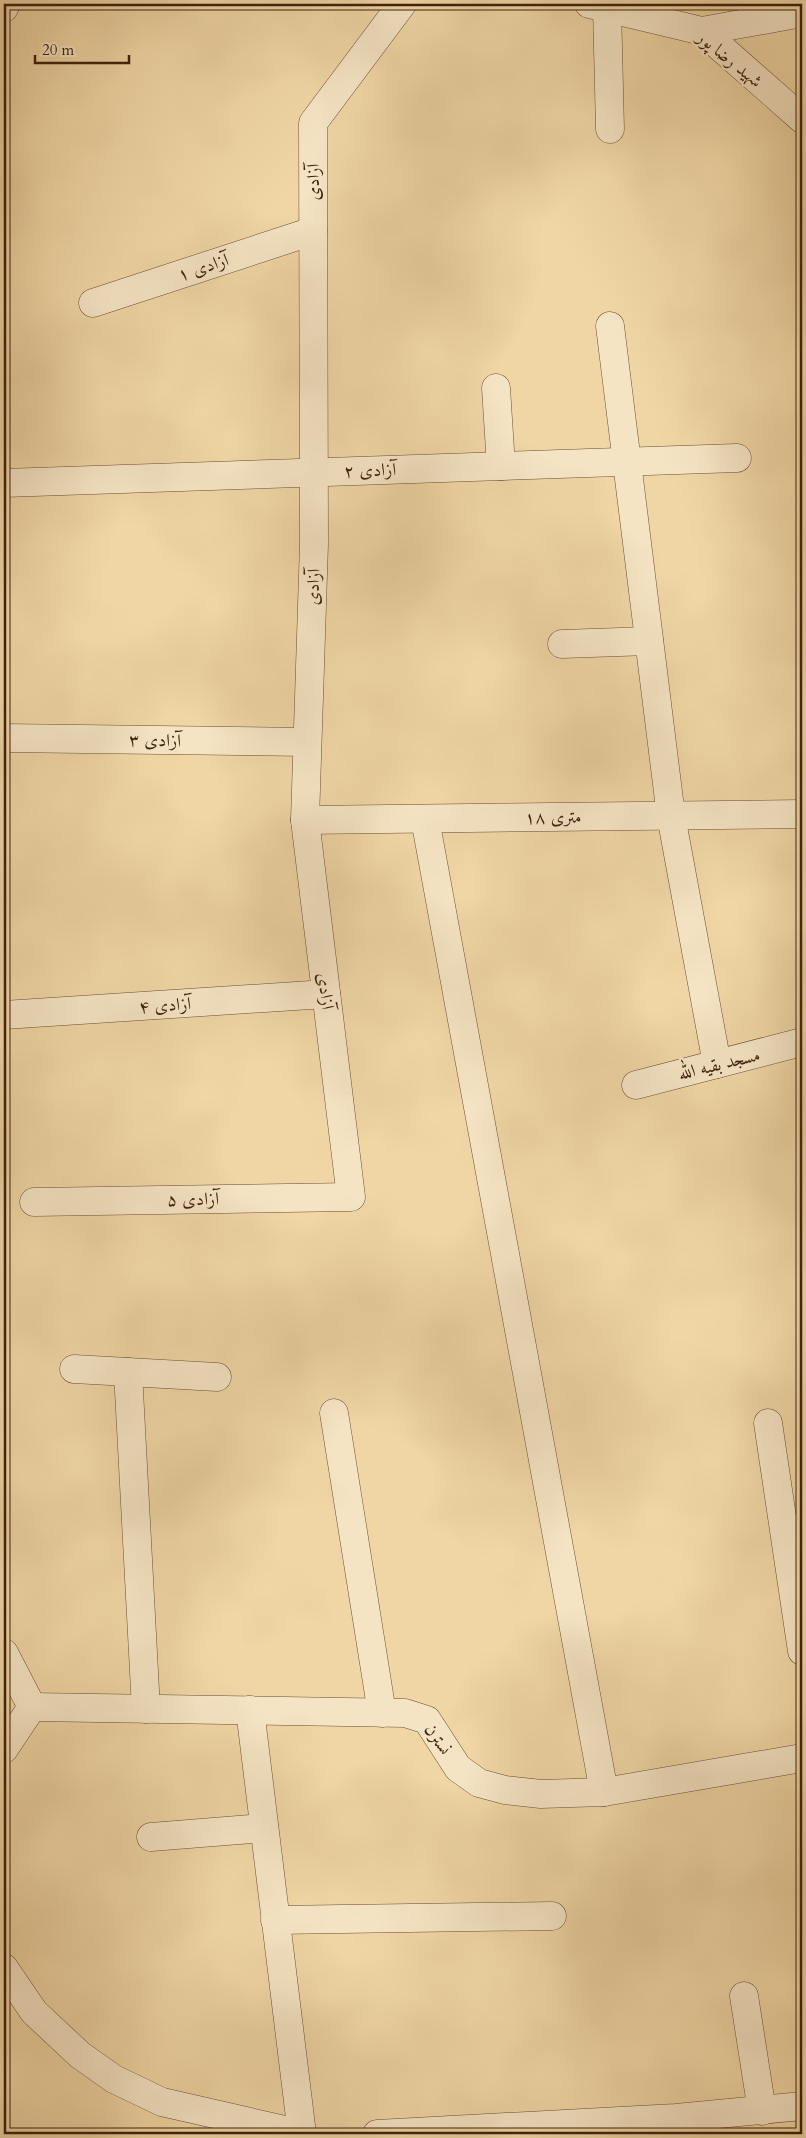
<svg xmlns="http://www.w3.org/2000/svg" width="806" height="2138" viewBox="0 0 806 2138" font-family="Cardo,Amiri,serif">
<style>
.lines{fill:none;stroke-linecap:round;stroke-linejoin:round}
.minor-casing{stroke:#6a4e33;stroke-width:29}
.tertiary-casing{stroke:#6a4e33;stroke-width:29}
.minor{stroke:#f5e4c4;stroke-width:28}
.tertiary{stroke:#f5e4c4;stroke-width:28}
.labels{text-anchor:middle;stroke-width:4.5;stroke-linejoin:round;paint-order:stroke}
.street-label{font-size:18px;fill:#3e210d;stroke:#f5e4c4}
</style>
<rect width="100%" height="100%" fill="#f0d6a5"/>
<filter id="stains"><feTurbulence type="fractalNoise" baseFrequency=".004" numOctaves="4"/><feColorMatrix values="0 0 0 0 .2 0 0 0 0 .09 0 0 0 0 .02 0 0 0 .5 -.17"/></filter>
<radialGradient id="worn" r=".72"><stop offset=".6" stop-color="#630" stop-opacity="0"/><stop offset="1" stop-color="#630" stop-opacity=".3"/></radialGradient>
<g class="lines">
<defs>
<g id="minor">
<path d="M607 7 610 129"/>
<path d="M4 8 6 4"/>
<path d="M702 31 802 13"/>
<path d="M93 303 313 231"/>
<path d="M610 326 671 816 717 1064"/>
<path d="M496 388 501 466"/>
<path d="M4 483 737 458"/>
<path d="M562 644 649 641"/>
<path d="M4 738 306 742"/>
<path d="M425 819 604 1792"/>
<path d="M305 820 802 814"/>
<path d="M4 1015 326 994"/>
<path d="M636 1085 802 1042"/>
<path d="M34 1202 351 1197 305 820 314 544 313 123 402 4"/>
<path d="M74 1369 217 1377"/>
<path d="M128 1372 146 1709"/>
<path d="M334 1413 382 1713"/>
<path d="M768 1423 802 1651"/>
<path d="M4 1653 32 1707"/>
<path d="M32 1707 405 1713 427 1720 458 1768 479 1783 505 1790 541 1794 604 1792 802 1758"/>
<path d="M250 1710 302 2134"/>
<path d="M4 1749 32 1707"/>
<path d="M151 1837 264 1828"/>
<path d="M275 1920 552 1916"/>
<path d="M4 1968 34 2012 80 2055 114 2079 162 2102 302 2134"/>
<path d="M744 1996 762 2111"/>
<path d="M377 2134 676 2118 802 2106"/>
</g>
<path id="tertiary" d="M589 4 702 31 802 119"/>
</defs>
<!-- minor casing -->
<use href="#minor" class="minor-casing"/>
<!-- tertiary casing -->
<use href="#tertiary" class="tertiary-casing"/>
<!-- minor -->
<use href="#minor" class="minor"/>
<!-- tertiary -->
<use href="#tertiary" class="tertiary"/>
</g>
<g class="labels">
<!-- street labels -->
<g class="street-label">
<text transform="translate(730 59) rotate(39)" y="6">شهید رضا پور</text>
<text transform="translate(313 182) rotate(-90)" y="6">آزادی</text>
<text transform="translate(203 267) rotate(-18)" y="6">آزادی ۱</text>
<text transform="translate(370 470) rotate(-2)" y="6">آزادی ۲</text>
<text transform="translate(313 587) rotate(-88)" y="6">آزادی</text>
<text transform="translate(155 740) rotate(1)" y="6">آزادی ۳</text>
<text transform="translate(553 817) rotate(-1)" y="6">۱۸ متری</text>
<text transform="translate(326 991) rotate(83)" y="6">آزادی</text>
<text transform="translate(165 1005) rotate(-4)" y="6">آزادی ۴</text>
<text transform="translate(719 1064) rotate(-14)" y="6">مسجد بقیه الله</text>
<text transform="translate(193 1199) rotate(-1)" y="6">آزادی ۵</text>
<text transform="translate(438 1739) rotate(55)" y="6">نسترن</text>
</g>
</g>
<!-- margin -->
<rect width="806" height="2138" fill="none" stroke="#f0d6a5" stroke-width="20"/>
<rect x="5" y="5" width="796" height="2128" fill="none" stroke="#3e210d" stroke-width="2.5"/>
<rect x="10" y="10" width="786" height="2118" fill="none" stroke="#3e210d"/>
<!-- scale -->
<path d="M35 55v8h94v-8" fill="none" stroke="#3e210d" stroke-width="2.5"/>
<text x="42" y="55" font-size="15" fill="#3e210d" stroke="#f5e4c4" stroke-width="4" paint-order="stroke">20 m</text>
<rect width="100%" height="100%" filter="url(#stains)"/>
<rect width="100%" height="100%" fill="url(#worn)"/>
</svg>
